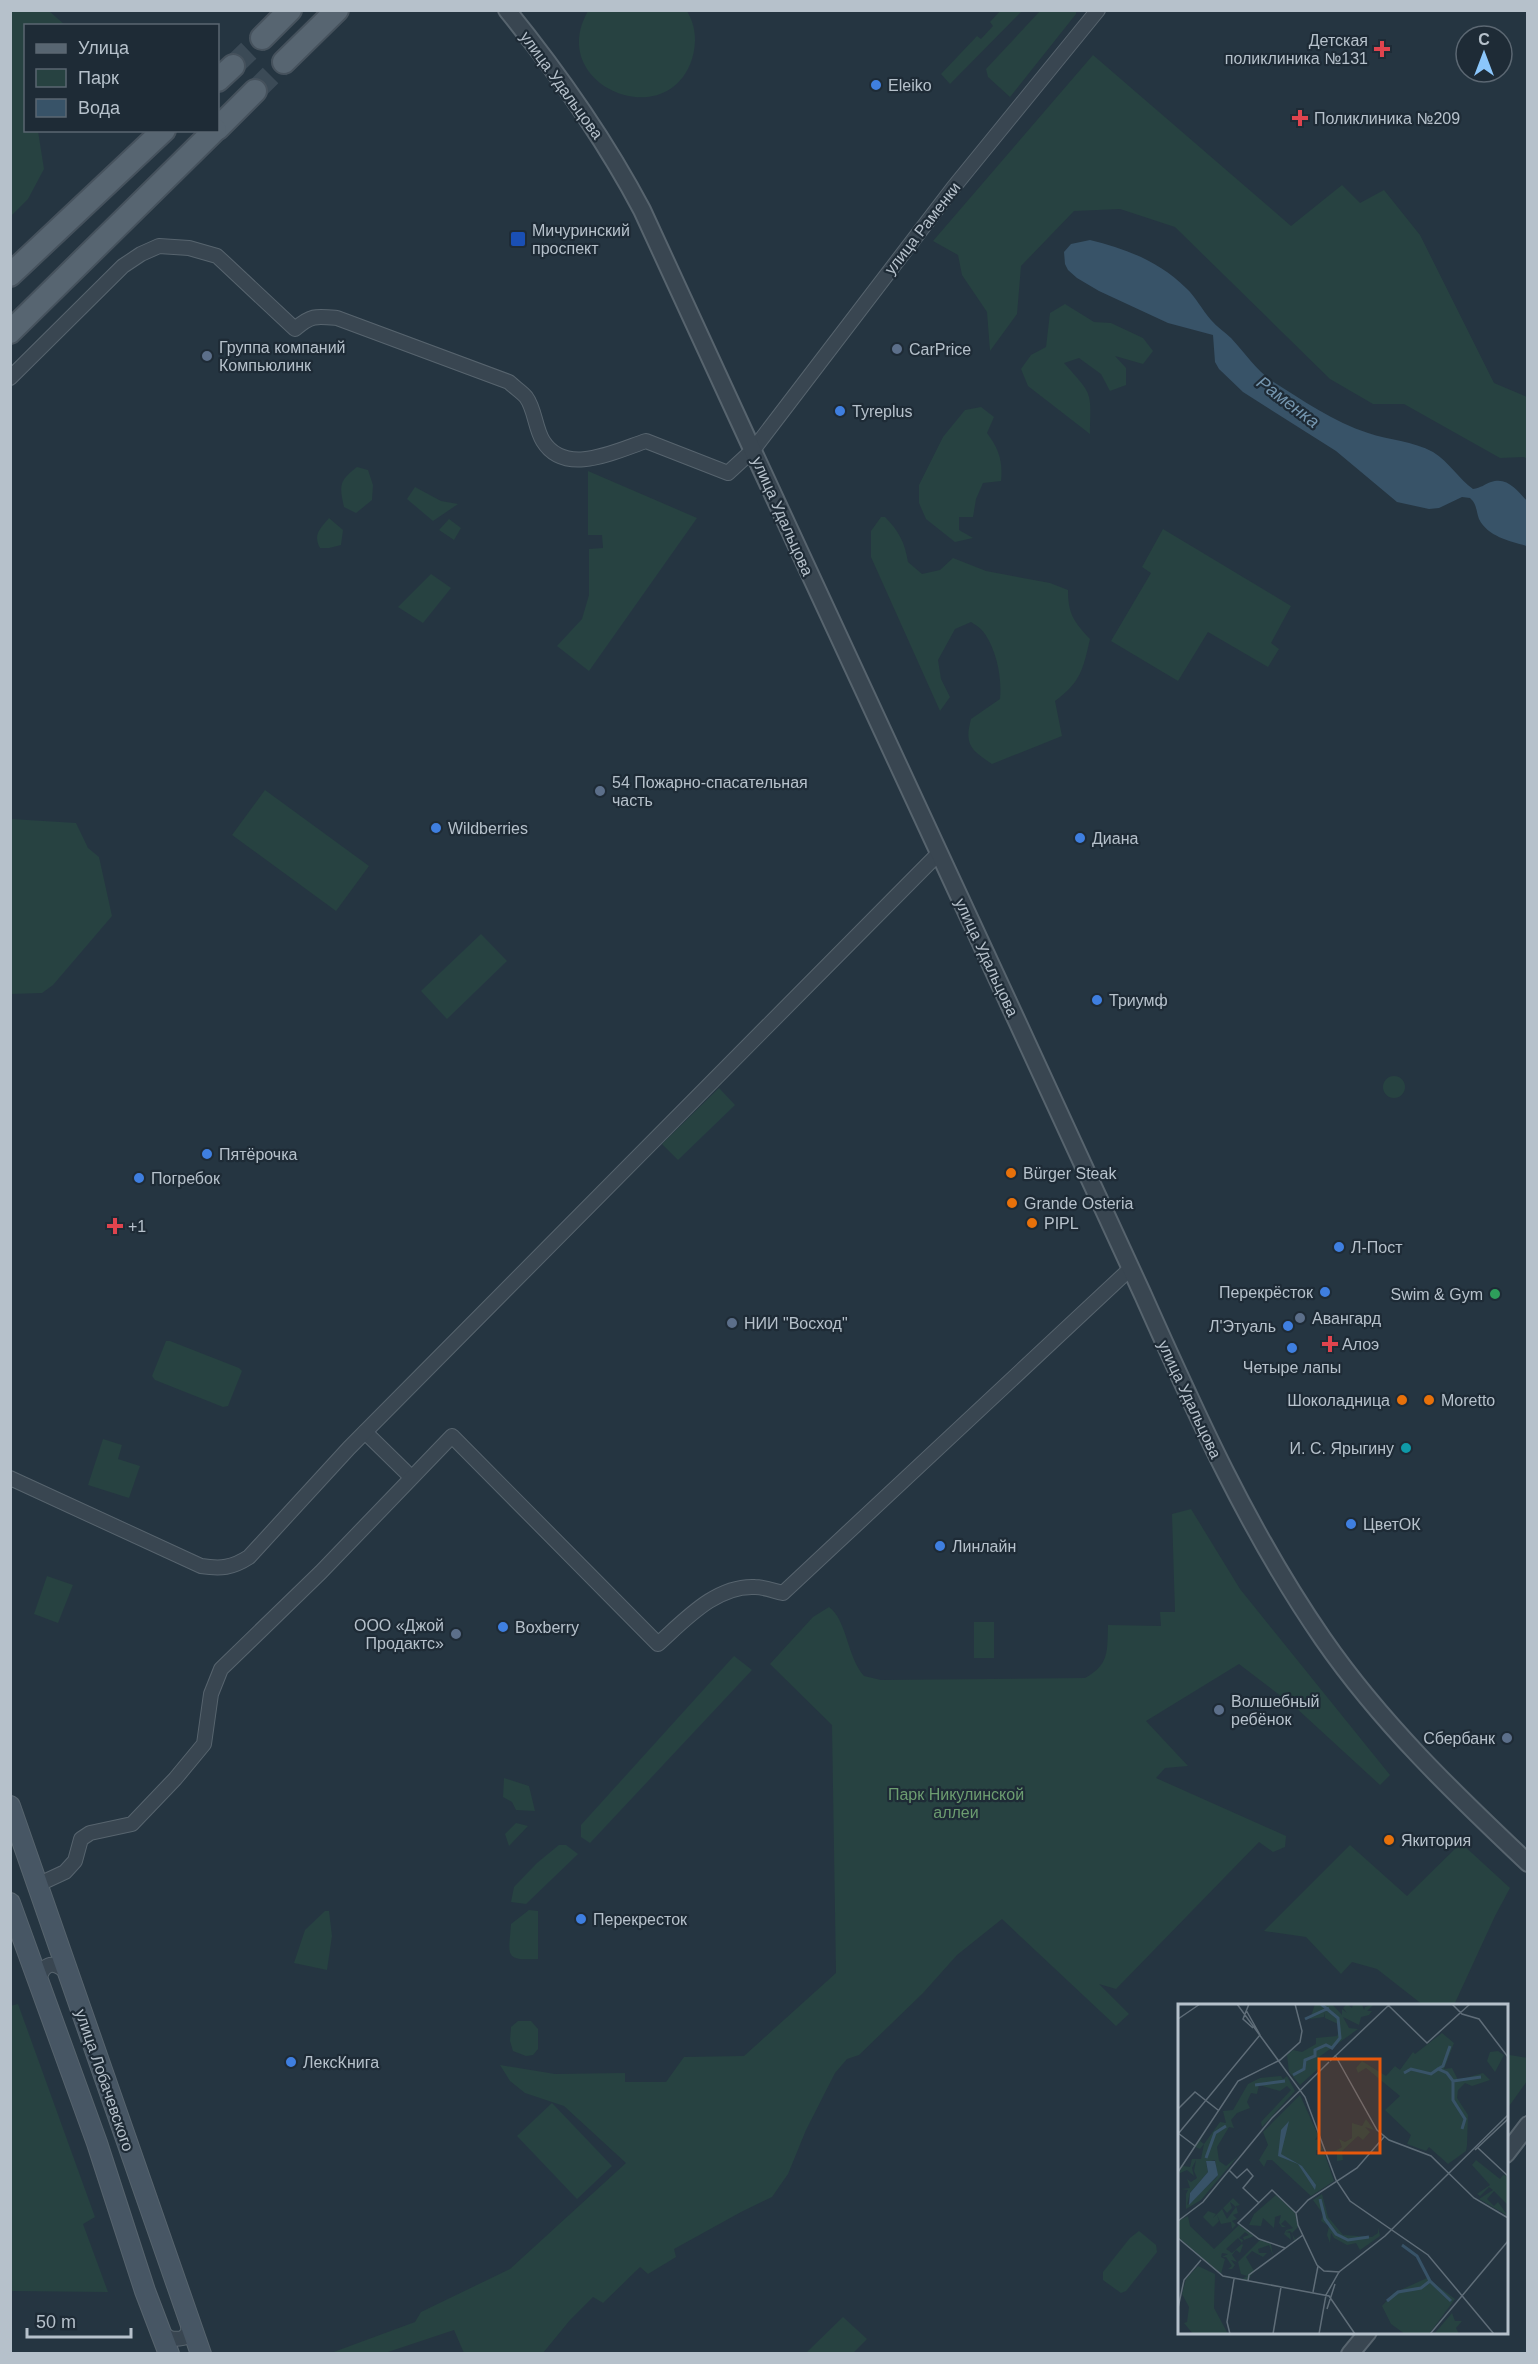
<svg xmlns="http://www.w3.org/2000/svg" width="1538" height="2364" viewBox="0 0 1538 2364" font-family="Helvetica,sans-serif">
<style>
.green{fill:#274241}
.water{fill:#385368}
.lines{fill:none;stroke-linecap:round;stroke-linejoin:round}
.primary-tunnel{stroke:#3b4a56;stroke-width:22;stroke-dasharray:22 11;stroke-linecap:butt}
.minor-casing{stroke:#57646e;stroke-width:16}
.tertiary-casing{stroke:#57646e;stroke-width:20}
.secondary-casing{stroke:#57646e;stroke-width:22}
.primary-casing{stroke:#46525d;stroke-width:26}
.minor{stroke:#394651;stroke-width:14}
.tertiary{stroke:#394651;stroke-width:16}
.secondary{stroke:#475664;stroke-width:20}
.primary{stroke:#576571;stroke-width:22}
.health-dot{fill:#e0444e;stroke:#1e2b36;stroke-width:2}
.shop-dot{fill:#3f7fe0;stroke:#1e2b36;stroke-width:2}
.transit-dot{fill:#1a4fb4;stroke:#1e2b36;stroke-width:2}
.service-dot{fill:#5c6f8a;stroke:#1e2b36;stroke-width:2}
.food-dot{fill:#e8710a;stroke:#1e2b36;stroke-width:2}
.leisure-dot{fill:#2e9e5b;stroke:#1e2b36;stroke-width:2}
.culture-dot{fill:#0f9aa8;stroke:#1e2b36;stroke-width:2}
.labels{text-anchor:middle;stroke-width:4.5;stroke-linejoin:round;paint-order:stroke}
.poi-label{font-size:16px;fill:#b6c1cb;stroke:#1e2b36;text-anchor:start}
.street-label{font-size:16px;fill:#b6c1cb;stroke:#1e2b36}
.park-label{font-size:16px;fill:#6c9c70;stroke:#1e2b36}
.water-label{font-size:18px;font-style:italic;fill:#7596af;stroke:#1e2b36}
.inset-river{fill:none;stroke:#385368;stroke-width:3}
.inset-road{fill:none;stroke:#5f6d78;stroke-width:1.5}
.view{fill:#e8590c;fill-opacity:0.15;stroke:#e8590c;stroke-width:3}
.inset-edge{fill:none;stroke:#b6c1cb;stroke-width:3}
</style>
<rect width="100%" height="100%" fill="#253541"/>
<!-- green -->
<g class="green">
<path d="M11 10 49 11 65 25 26 26V130L38 131 44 169 28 199 11 216Z"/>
<path d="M588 11H687C696 26 697 42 692 59 667 136 545 85 588 11Z"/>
<path d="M1000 11H1022L950 84 941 74 977 36 981 39 993 26 990 22Z"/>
<path d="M1040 11H1076V14L1010 97 988 77 986 69Z"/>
<path d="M1093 55 1291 226 1342 185 1360 203 1384 190 1420 235 1494 383 1527 397V459L1524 457 1500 458 1404 404H1373L1330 379 1175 227 1120 209 1074 211 1021 266 1017 314 990 351 987 312 962 275 958 255 933 241Z"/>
<path d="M1065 304 1094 322 1111 323 1143 338 1153 351 1143 364 1115 356 1126 368V385L1110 391 1101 374 1079 358 1064 363C1093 396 1091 390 1090 434L1028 386 1021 369 1031 355 1046 347 1050 313Z"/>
<path d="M981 407 994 417 987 433C999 449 1003 461 1001 481L983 483 976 499 973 517H959V530L973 538 955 542 926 519 919 503V485L943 437 965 410Z"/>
<path d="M357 467 368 470 373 485 372 500 356 513 344 507C339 485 339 481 357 467Z"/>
<path d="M588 471 697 518 589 671 557 646 582 619 589 595V549L603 548 602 535H588Z"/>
<path d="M415 487 441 501 458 504 433 521 407 499Z"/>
<path d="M881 517H885C899 531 905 543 908 562L922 574 940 570 953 558 986 571 1050 583 1068 590C1068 614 1074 622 1090 639 1083 669 1081 682 1055 701L1062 736 992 764C971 750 964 745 971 719L1000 699C1002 678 997 652 985 634 982 629 976 625 971 622L955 629 938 660 941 679 950 697 940 711 871 557V531Z"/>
<path d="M329 518 343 530 341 545 329 548H320C313 534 320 529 329 518Z"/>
<path d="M449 519 461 528 454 540 439 530Z"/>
<path d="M1163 529 1291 606 1271 643 1279 649 1268 667 1208 632 1178 681 1111 641 1151 573 1142 567Z"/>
<path d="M431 574 451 588 423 623 398 607Z"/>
<path d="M265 790 369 866 336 911 232 835Z"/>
<path d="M11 819 76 823 88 848 99 857 112 916 53 985 42 993 11 994Z"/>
<path d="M481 934 507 961 447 1019 421 991Z"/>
<circle cx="1394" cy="1087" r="11"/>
<path d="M719 1088 735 1105 678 1160 662 1144Z"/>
<path d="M166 1341H170L239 1368 242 1371 228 1406 223 1407 155 1380 152 1376Z"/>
<path d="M103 1439 122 1445 118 1459 140 1466 129 1498 88 1485Z"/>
<path d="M1191 1509 1240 1589 1390 1775 1380 1785 1294 1706 1239 1664 1146 1721 1188 1766 1165 1768 1156 1778 1286 1836 1285 1847 1273 1852 1259 1842 1116 1989 1099 1984 1129 2014 1116 2026 1002 1919 957 1955 923 1993 859 2055 847 2059 835 2073 806 2130 788 2174 772 2197 741 2212 674 2249 676 2257 648 2274 640 2267 603 2303 593 2297 570 2320 543 2353H464L454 2330 385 2353H331L415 2322 421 2312 510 2269 626 2163 564 2106 525 2093 510 2081 500 2065 555 2074 625 2073V2082H666L684 2057 744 2056 836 1973 832 1725 770 1664 813 1617 829 1607C847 1620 847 1657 864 1676L881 1680 1085 1678C1110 1664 1107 1651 1108 1625L1161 1626 1160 1612H1175L1172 1514Z"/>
<path d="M47 1576 73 1585 58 1623 34 1614Z"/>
<rect x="974" y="1622" width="20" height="36"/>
<path d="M734 1656 752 1670 590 1843 581 1837V1825Z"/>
<path d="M504 1778 529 1786 535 1811 516 1810 512 1802 503 1797Z"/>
<path d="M516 1823 528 1826 509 1846 505 1834Z"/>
<path d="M1461 1843 1510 1888 1495 1916 1454 2005H1423L1377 1969 1352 1962 1341 1974 1306 1937 1264 1931 1350 1845 1407 1896Z"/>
<path d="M559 1845H566L578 1854 526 1904 511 1902 514 1887 537 1863Z"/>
<path d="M529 1910 538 1911V1959C503 1961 509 1955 511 1924Z"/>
<path d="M325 1911H329L332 1936 327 1970 294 1963 305 1930Z"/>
<path d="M18 2004 95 2217 83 2224 108 2292 11 2291 10 2006Z"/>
<path d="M518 2021H531L538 2029V2049L533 2055 526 2056 513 2051 510 2041 511 2027Z"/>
<path d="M1506 2052 1510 2055 1528 2058 1527 2081 1507 2109Z"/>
<path d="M552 2103 612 2166 577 2199 517 2136Z"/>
<path d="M1139 2231 1156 2245 1157 2252 1126 2291 1121 2293 1103 2280V2272L1130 2238Z"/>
<path d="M843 2317 867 2339 854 2352 855 2353H806Z"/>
</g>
<!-- water -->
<path class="water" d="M1090 240C1126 249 1159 261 1186 288 1196 297 1202 310 1211 320 1217 327 1225 332 1231 338 1245 353 1256 370 1272 381 1302 400 1334 422 1368 433 1389 440 1413 441 1433 452 1449 462 1459 479 1473 489 1481 488 1485 484 1491 482 1507 476 1518 491 1527 501V546C1510 541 1488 537 1479 519 1476 511 1477 504 1470 498L1462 497 1439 508 1429 509 1397 502 1336 451 1243 392 1219 369 1215 362 1213 335 1168 323 1099 291 1077 278 1068 270 1065 264 1064 252 1071 244Z"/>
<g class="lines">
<!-- primary-tunnel -->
<g class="primary-tunnel">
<path d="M233 66 262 38"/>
<path d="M255 91 284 62"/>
</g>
<defs>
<g id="minor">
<path d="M10 378 123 266 141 254 159 246 189 248 217 256 295 329C311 315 316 316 337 318L509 382C514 387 522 392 526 397 535 409 535 428 543 441 565 477 616 451 646 441L728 473 753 450 953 188 1098 10"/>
<path d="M365 1432 411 1477"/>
<path d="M10 1478 201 1566C221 1569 232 1568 249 1557L349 1448 939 853"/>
<path d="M37 1885 65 1872 75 1861 81 1839 90 1833 132 1824 175 1779 204 1744 211 1694 221 1669 321 1572 452 1436 658 1644C685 1620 716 1585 755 1587 764 1587 774 1591 783 1593L1130 1269"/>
<path d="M38 1984C42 1964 52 1958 68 1974"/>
<path d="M161 2330C167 2339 173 2340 183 2338L188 2333 189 2322"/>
</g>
<g id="tertiary">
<path d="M507 10C558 73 604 138 642 210 766 480 891 750 1016 1019 1059 1111 1101 1203 1143 1295 1196 1414 1249 1532 1323 1639 1381 1723 1454 1793 1528 1863"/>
<path d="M1506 2154 1528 2125"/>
<path d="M1350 2354 1368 2332"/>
</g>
<g id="secondary">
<path d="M10 1806 201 2354"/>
<path d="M10 1903 97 2143 145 2291 169 2354"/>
</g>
<g id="primary">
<path d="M262 38 290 10"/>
<path d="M284 62 337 10"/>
<path d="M218 80 233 66"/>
<path d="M218 128 255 91"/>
<path d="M10 275 164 130"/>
<path d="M10 332 215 130"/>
</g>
</defs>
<!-- minor casing -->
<use href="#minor" class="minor-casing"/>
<!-- tertiary casing -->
<use href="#tertiary" class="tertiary-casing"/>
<!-- secondary casing -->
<use href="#secondary" class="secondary-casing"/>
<!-- primary casing -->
<use href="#primary" class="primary-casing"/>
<!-- minor -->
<use href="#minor" class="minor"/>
<!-- tertiary -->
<use href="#tertiary" class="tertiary"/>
<!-- secondary -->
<use href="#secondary" class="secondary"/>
<!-- primary -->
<use href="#primary" class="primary"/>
</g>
<!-- markers -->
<g class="health-dot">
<path d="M1379 40h6v6h6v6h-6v6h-6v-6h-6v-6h6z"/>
<path d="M1297 109h6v6h6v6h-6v6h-6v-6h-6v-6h6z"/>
<path d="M112 1217h6v6h6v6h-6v6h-6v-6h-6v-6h6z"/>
<path d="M1327 1335h6v6h6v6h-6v6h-6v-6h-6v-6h6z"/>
</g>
<g class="shop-dot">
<circle cx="876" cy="85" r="6"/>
<circle cx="840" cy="411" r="6"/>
<circle cx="436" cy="828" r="6"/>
<circle cx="1080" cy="838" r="6"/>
<circle cx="1097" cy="1000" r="6"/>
<circle cx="207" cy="1154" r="6"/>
<circle cx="139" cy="1178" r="6"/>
<circle cx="1339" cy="1247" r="6"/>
<circle cx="1325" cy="1292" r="6"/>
<circle cx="1288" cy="1326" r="6"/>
<circle cx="1292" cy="1348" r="6"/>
<circle cx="1351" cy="1524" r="6"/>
<circle cx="940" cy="1546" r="6"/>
<circle cx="503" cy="1627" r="6"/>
<circle cx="581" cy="1919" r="6"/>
<circle cx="291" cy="2062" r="6"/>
</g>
<rect class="transit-dot" x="510" y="231" width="16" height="16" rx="3"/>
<g class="service-dot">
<circle cx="897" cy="349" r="6"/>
<circle cx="207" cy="356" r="6"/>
<circle cx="600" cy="791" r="6"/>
<circle cx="1300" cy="1318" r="6"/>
<circle cx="732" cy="1323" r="6"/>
<circle cx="456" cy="1634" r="6"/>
<circle cx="1219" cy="1710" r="6"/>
<circle cx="1507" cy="1738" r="6"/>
</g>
<g class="food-dot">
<circle cx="1011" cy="1173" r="6"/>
<circle cx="1012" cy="1203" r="6"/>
<circle cx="1032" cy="1223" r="6"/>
<circle cx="1402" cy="1400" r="6"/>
<circle cx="1429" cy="1400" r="6"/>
<circle cx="1389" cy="1840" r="6"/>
</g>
<circle class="leisure-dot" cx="1495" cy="1294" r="6"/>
<circle class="culture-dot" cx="1406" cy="1448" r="6"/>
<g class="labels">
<!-- poi labels -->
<g class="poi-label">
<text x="1368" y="46" text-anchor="end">Детская<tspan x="1368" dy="18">поликлиника №131</tspan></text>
<text x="888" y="91">Eleiko</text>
<text x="1314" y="124">Поликлиника №209</text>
<text x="532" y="236">Мичуринский<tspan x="532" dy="18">проспект</tspan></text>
<text x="219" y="353">Группа компаний<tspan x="219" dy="18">Компьюлинк</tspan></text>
<text x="909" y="355">CarPrice</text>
<text x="852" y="417">Tyreplus</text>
<text x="612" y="788">54 Пожарно-спасательная<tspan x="612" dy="18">часть</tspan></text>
<text x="448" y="834">Wildberries</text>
<text x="1092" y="844">Диана</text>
<text x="1109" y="1006">Триумф</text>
<text x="219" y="1160">Пятёрочка</text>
<text x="1023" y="1179">Bürger Steak</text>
<text x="151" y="1184">Погребок</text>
<text x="1024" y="1209">Grande Osteria</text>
<text x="1044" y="1229">PIPL</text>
<text x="128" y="1232">+1</text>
<text x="1351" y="1253">Л-Пост</text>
<text x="1313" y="1298" text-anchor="end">Перекрёсток</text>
<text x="1483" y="1300" text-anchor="end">Swim &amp; Gym</text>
<text x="1312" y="1324">Авангард</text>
<text x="744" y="1329">НИИ "Восход"</text>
<text x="1276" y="1332" text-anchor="end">Л'Этуаль</text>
<text x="1342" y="1350">Алоэ</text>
<text x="1292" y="1373" text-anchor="middle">Четыре лапы</text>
<text x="1390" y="1406" text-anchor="end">Шоколадница</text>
<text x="1441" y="1406">Moretto</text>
<text x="1394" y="1454" text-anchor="end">И. С. Ярыгину</text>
<text x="1363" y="1530">ЦветОК</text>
<text x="952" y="1552">Линлайн</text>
<text x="444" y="1631" text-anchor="end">ООО «Джой<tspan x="444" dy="18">Продактс»</tspan></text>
<text x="515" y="1633">Boxberry</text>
<text x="1231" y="1707">Волшебный<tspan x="1231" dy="18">ребёнок</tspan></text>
<text x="1495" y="1744" text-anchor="end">Сбербанк</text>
<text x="1401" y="1846">Якитория</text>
<text x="593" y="1925">Перекресток</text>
<text x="303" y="2068">ЛексКнига</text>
</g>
<!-- street labels -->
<g class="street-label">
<text transform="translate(562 85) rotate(54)" y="6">улица Удальцова</text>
<text transform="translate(922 228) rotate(-52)" y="6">улица Раменки</text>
<text transform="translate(783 516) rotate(66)" y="6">улица Удальцова</text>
<text transform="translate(987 957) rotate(65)" y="6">улица Удальцова</text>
<text transform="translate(1190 1399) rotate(65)" y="6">улица Удальцова</text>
<text transform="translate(105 2080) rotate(71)" y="6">улица Лобачевского</text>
</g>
<!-- park labels -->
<g class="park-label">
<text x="956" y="1800">Парк Никулинской<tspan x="956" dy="18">аллеи</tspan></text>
</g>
<!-- water labels -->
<g class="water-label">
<text transform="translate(1288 402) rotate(37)" y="6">Раменка</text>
</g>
</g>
<!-- overview -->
<g transform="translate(1178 2004)">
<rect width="330" height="330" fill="#253541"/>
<path d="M137 0H154L164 11V5L169 9 165 4 169 0 174 4 175 0H184L186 6 187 3 196 0 189 7H194L191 11 183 13 181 21 165 13 171 24 180 25 141 53 142 63 122 81 111 68 109 51 115 46 124 48 138 40V34L159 32 161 27 160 20 147 14V8L146 13 132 15ZM264 29 276 39 266 65 274 64 280 76 305 69 312 76 294 82 287 79 280 86 279 94 290 111 289 141 288 147 270 160 251 143 248 147 229 140 233 131 207 106 222 92 188 64 180 69 178 64 184 57 208 72 217 62 222 66 235 48 237 50ZM320 47 326 51 317 68 309 57 312 48ZM103 72 105 75 109 72 117 87 84 123 83 118 113 86 109 82 102 87 81 81 79 90 73 89 69 98 72 104 59 109 53 116 56 124 51 123 39 143 41 157 48 162 60 152 23 196 8 205V190L2 188 8 190 10 186 3 185 12 184 9 175 13 178 19 174 16 167 18 156 14 164 16 172 9 166 0 170 5 162 12 163 14 155H23L26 140 22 145 17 143 31 121 22 137 26 140 42 118 48 119 45 107 55 106 70 80 82 74ZM37 156 39 173 9 201 12 189 30 168 28 158ZM122 91 140 131 137 136 141 135 145 146H138V151H147L156 177 133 192 94 156H89L86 163 81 156 90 141 85 128ZM188 115 196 126 187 123 192 128 185 136 180 132 164 147 165 156 159 157V148L150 151 164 143 161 135 167 138 174 134V119L184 122ZM298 156 322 175 325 171 330 172V201L316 187 309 195 316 202 320 198 330 212 301 195 315 186 311 183 302 192 299 190 312 181 294 161ZM144 190 150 213 165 231 194 233 200 229V223L202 232 182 246 178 239 169 241 156 234 153 229 152 239 149 231 151 222 143 217 145 210 135 196ZM98 191 117 209 120 223 114 229 117 235 123 230 116 237 114 229 112 227 108 228 112 229 113 236 106 230 108 226 115 224 107 216 103 220 108 223H104L101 219 103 211 97 213 96 224 85 214 83 222 71 221 76 210ZM55 194 62 201 58 202 60 209 55 211 59 215 54 217 58 221 54 225 53 218 43 220 39 211 41 217 35 223 25 213 30 207 38 210 35 214 44 205 49 215 58 203 52 198 54 204 49 209 45 204ZM10 212 12 222 36 245 61 221 76 232 66 236 65 233 71 231 67 228 61 234 65 236 64 239 60 234 48 245 54 249 64 240 65 241 62 249 58 246 54 251 59 258 53 256 57 261 54 265H50L54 262 48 253H44L50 250 44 249 43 253 47 255 43 270 0 233V217ZM82 236 93 240 95 252 91 241 80 245 81 249H89L85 253 74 247 68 253 76 267 70 276 64 275 69 272 63 270 60 258ZM20 262 37 270 36 304 50 330H15L6 319 9 318 11 303 4 290 8 275ZM249 274 277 295 251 330H227L213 320 204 302 216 289ZM274 309 277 317H284L278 324 281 330H256Z" fill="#274241" fill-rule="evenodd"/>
<path d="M111 117 103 150 124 162 138 181 137 186 120 160 100 152 103 126ZM28 157H37L40 171 11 201 12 189 30 168Z" fill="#385368"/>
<path class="inset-river" d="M127 15 151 4M260 65 265 62 272 42M226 69 233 65 253 70 260 65 269 69 275 77M115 71 126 65 127 56 137 52V46L148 41 154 44 162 34 160 14 143 0M77 81 107 77M284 125 287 115 275 96V77L303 73M28 154 37 129 48 122M142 195 147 215 158 230 170 236 191 233M224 241 239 252 252 277M209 297 220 288 243 284 252 277 273 297"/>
<path class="inset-road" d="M59 0 127 93 158 176 172 197 250 251 316 330M71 0 65 15 75 24M274 0 284 10 301 15 330 53M210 1 249 39 292 0M0 15 22 0M157 51 199 126 211 136 253 152 296 194 330 214M152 57 212 0M0 105 17 88 40 106M0 129 17 142M0 130 82 31 68 6M300 144 330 172M297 146 330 115M51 166 59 174 69 165 75 172 65 184 81 199M0 168 60 77 102 56 122 38 124 27 117 0M0 217 25 198 94 114 151 58M0 234 45 272 151 292 177 330M107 244 81 235 60 219 94 186 118 209M162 268 146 267 139 261 120 221 118 209 130 196 179 164 206 133M70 277 71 271 125 231M135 288 140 262M0 304 6 276 23 256M149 305 157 280M52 330 49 318 56 275M95 330 103 283M141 330 148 291 161 268 207 232 330 111M252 330 330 237"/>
<path class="view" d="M141 55H202V149H141Z"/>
<rect width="330" height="330" class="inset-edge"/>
</g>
<!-- border -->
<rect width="1538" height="2364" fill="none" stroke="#b6c1cb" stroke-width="24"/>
<!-- legend -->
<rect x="24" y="24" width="195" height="108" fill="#1e2b36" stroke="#5b6772" stroke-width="1.5"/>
<rect x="36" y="44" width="30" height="9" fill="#576571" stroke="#5b6772" stroke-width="1.5"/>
<text x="78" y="54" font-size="18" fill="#b6c1cb">Улица</text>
<rect x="36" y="69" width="30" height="18" fill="#274241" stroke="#5b6772" stroke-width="1.5"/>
<text x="78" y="84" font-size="18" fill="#b6c1cb">Парк</text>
<rect x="36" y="99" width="30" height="18" fill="#385368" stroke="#5b6772" stroke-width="1.5"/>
<text x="78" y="114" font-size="18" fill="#b6c1cb">Вода</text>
<!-- north arrow -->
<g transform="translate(1484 54)"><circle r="28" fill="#1e2b36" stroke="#5b6772" stroke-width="1.5"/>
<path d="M0-4.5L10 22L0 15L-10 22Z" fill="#8bc6fb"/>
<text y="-9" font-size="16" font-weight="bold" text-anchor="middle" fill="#b6c1cb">С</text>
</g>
<!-- scale -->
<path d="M27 2328v9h104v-9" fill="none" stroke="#b6c1cb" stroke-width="3"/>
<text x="36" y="2328" font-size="18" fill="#b6c1cb" stroke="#1e2b36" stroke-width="4.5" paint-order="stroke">50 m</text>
</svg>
